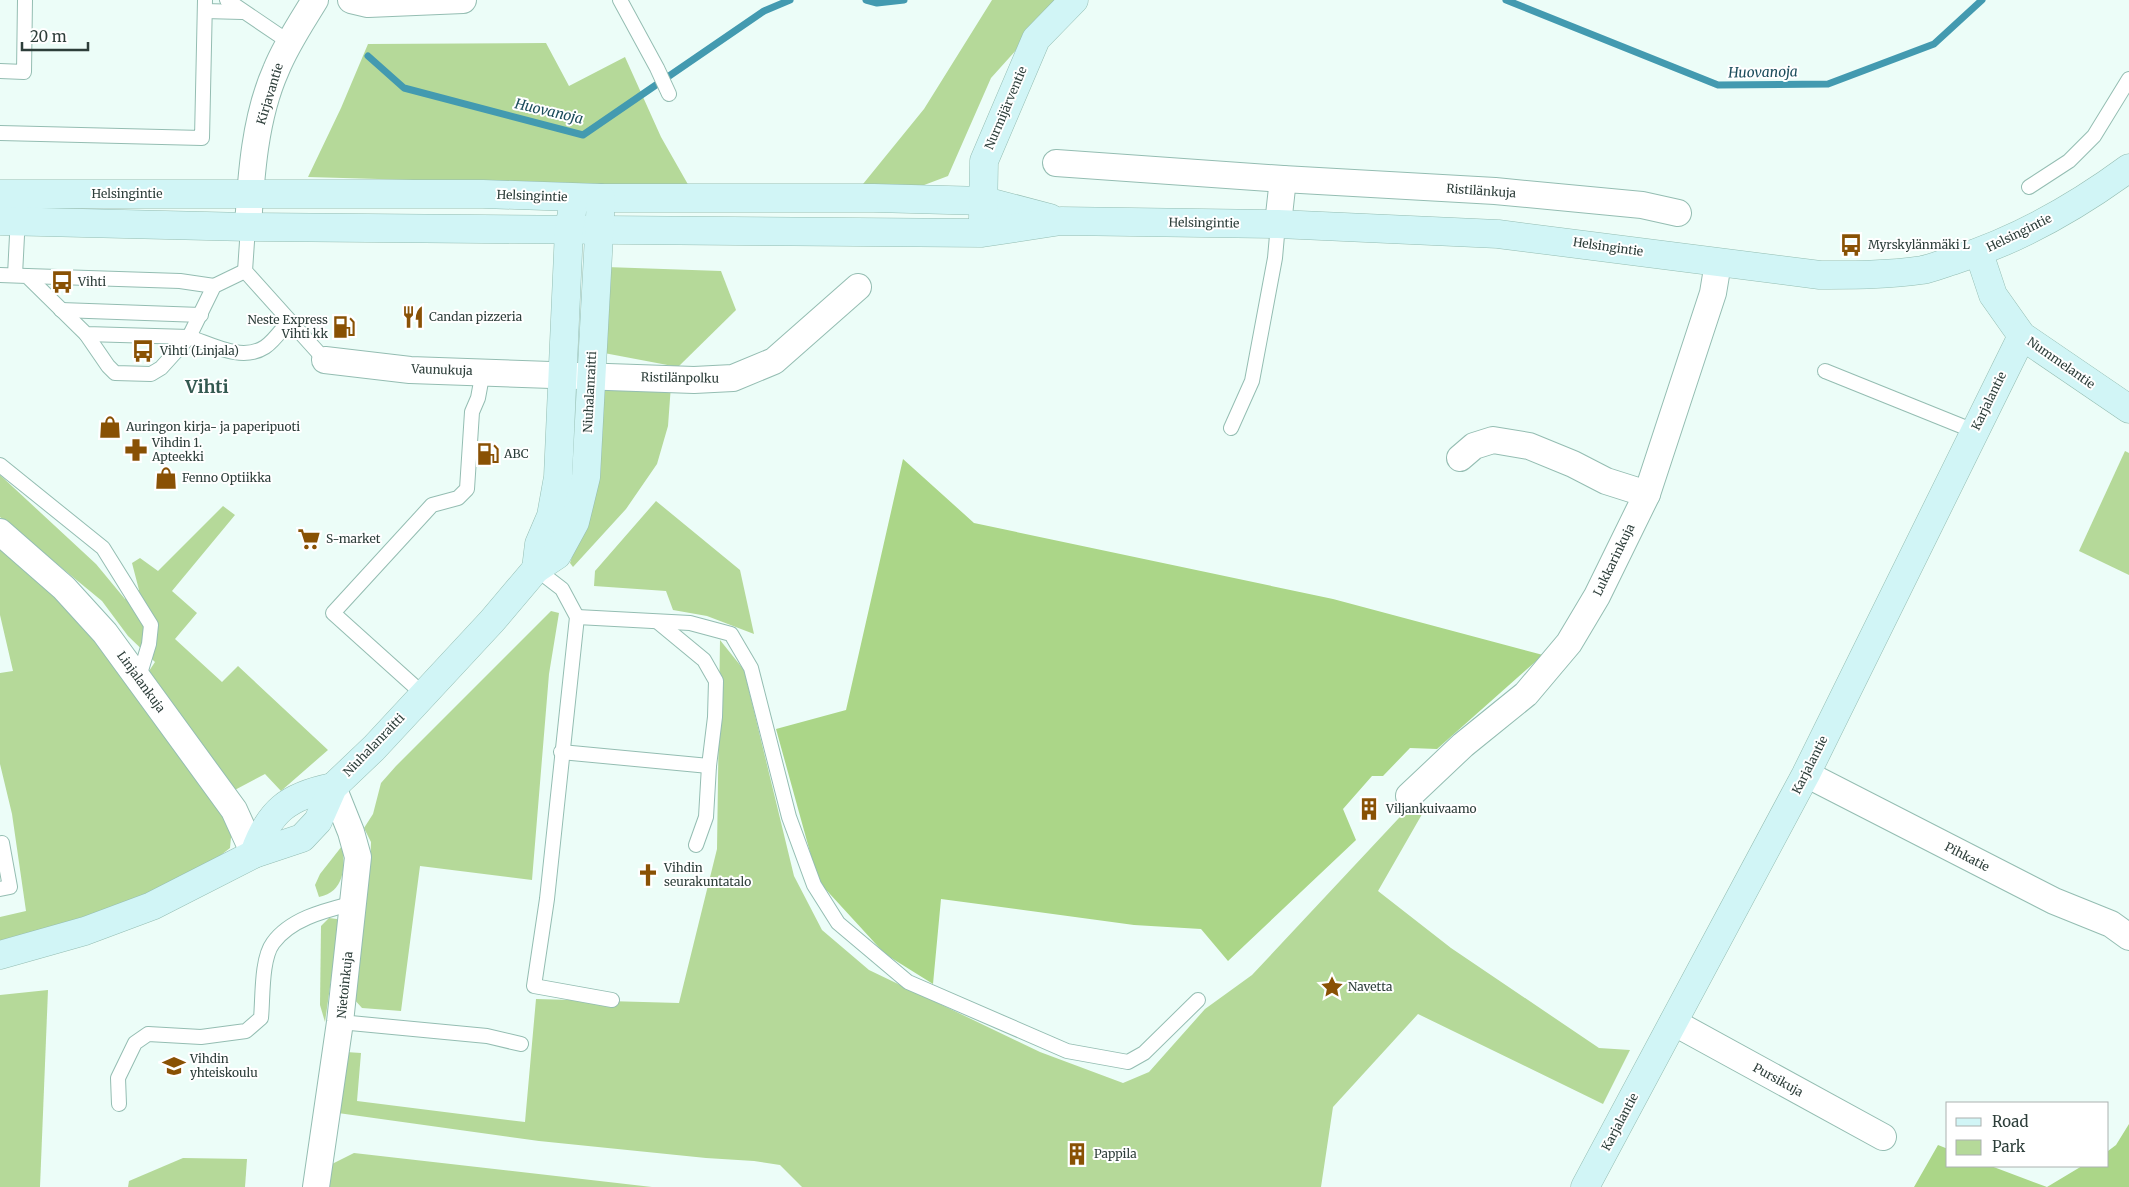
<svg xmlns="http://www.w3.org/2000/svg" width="2129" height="1187" viewBox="0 0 2129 1187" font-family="Merriweather,serif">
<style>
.green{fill:#b5d999}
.forest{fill:#abd688}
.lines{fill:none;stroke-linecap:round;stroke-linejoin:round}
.stream{stroke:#439ab0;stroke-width:7}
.lane-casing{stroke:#94bdb2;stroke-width:16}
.street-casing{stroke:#94bdb2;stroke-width:28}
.secondary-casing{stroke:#94bdb2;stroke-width:29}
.lane{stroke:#fff;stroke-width:14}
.street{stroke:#fff;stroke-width:26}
.secondary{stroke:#d1f5f6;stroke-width:28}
.labels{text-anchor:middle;stroke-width:4;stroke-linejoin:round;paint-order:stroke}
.street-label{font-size:12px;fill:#2d3e3a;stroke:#fff}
.poi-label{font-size:12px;fill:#2d3e3a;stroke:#fff;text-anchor:start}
.water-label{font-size:14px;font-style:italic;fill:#1c4d5c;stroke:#fff}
.district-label{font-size:18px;font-weight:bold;fill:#335950;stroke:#fff}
</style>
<rect width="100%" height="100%" fill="#ecfdf8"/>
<!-- green -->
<g class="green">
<path d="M992 0H1061L991 78 948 176 903 193 863 184 924 109Z"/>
<path d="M546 43 569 86 625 57 661 137 690 188 308 177 341 108 368 44Z"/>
<path d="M606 267 721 271 736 310 678 367 604 353Z"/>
<path d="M601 385H671L668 426 657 464 626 509 573 567 570 563 600 472Z"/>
<path d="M2125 451 2129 453V575L2079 551Z"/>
<path d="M0 475 96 564 125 599 139 590 132 563 140 558 158 571 223 506 235 515 172 591 197 613 175 639 222 682 238 666 328 750 281 791 265 774 231 792 145 677 155 662 128 636 102 601 0 517Z"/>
<path d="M656 501 740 570 754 634 707 616 673 610 666 591 594 586 595 571Z"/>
<path d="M0 548 86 621 232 827 230 848 212 862 121 906 0 943V917L26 911 12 814 0 764V673L13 671 0 615Z"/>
<path d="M551 611 559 613 549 674 532 880 420 866 401 1011 362 1008 353 998 370 870 371 842 364 828 373 814 381 783 396 766Z"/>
<path d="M720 640 744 670 794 876 822 930 869 970 1040 1052 1123 1083 1149 1072 1205 1009 1252 975 1413 803 1425 809 1378 891 1451 948 1599 1048 1630 1050 1603 1104 1418 1014 1333 1107 1321 1187H802L780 1165 754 1161 706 1158 539 1141 338 1113 346 1052 361 1053 357 1101 525 1122 536 999 679 1003 717 849Z"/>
<path d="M342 846C346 867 344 892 319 897L315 885 320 874Z"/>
<path d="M329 918 337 919 339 924 325 1022 320 1005 321 926Z"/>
<path d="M48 990 40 1187H0V995Z"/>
<path d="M354 1153 652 1187H329L332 1164Z"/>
<path d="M183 1158 247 1159 245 1187H128L129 1181Z"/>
</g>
<!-- forest -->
<g class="forest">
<path d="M903 459 974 523 1333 599 1543 655 1437 749 1410 748 1383 776H1372L1343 809 1356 840 1228 961 1201 929 1134 925 941 899 933 984 885 954 818 881 776 729 846 710Z"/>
<path d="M2129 1124V1187H2047L2082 1166H2108V1151L2116 1145Z"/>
<path d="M1938 1145 1948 1149V1166H1991L2047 1187H1914Z"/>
</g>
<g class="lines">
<!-- stream -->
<g class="stream">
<path d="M866 0 877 3 904 0"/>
<path d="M1506 0 1718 85 1828 84 1934 44 1982 0"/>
<path d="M368 56 404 88 583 135 764 11 790 0"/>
</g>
<defs>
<g id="lane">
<path d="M227 0 289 42"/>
<path d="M620 0 657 68 669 94"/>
<path d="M205 11 242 12"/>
<path d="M0 71 24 72 25 0"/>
<path d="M0 133 202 138 205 0"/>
<path d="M2029 187 2069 161 2094 136 2129 79"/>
<path d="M248 227 245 271 325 360"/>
<path d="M0 275 27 276 86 334 189 337 214 286 245 271"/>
<path d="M15 275 18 216"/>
<path d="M27 276 180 281 214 286"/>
<path d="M61 310 201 315"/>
<path d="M86 334 108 366 115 373 151 374 161 368 189 337C213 345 242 362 265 347 274 341 282 329 289 321"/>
<path d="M1825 371 1974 431"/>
<path d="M1231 428 1252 381 1275 258 1278 224"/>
<path d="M0 465 103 548 151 625 149 644 139 677"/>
<path d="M536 569 562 589 577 617 547 899 534 986 612 1000"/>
<path d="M577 617 690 623 731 634 751 668 789 817 814 885 838 923 908 982 1067 1051 1128 1062 1144 1053 1198 1000"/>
<path d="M658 622 704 660 716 681 715 717 709 766 706 817 696 845"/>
<path d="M423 694 333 613 432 505 458 498 467 489 472 412 478 398 483 371"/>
<path d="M561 752 709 766"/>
<path d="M0 844 2 843 10 887 0 889"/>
<path d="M340 1022 487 1036 521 1044"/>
<path d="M119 1104 118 1078 135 1043 148 1034 201 1037 246 1031 261 1018C263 998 261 959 273 943 291 918 327 910 354 903"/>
</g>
<g id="street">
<path d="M351 0 368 4 463 0"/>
<path d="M1056 163 1283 179"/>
<path d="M1278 224 1283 179 1495 191 1642 205 1678 213"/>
<path d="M248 227C251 175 255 117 276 70 286 45 301 23 315 0"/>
<path d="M325 360 410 370 694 380 733 378 774 361 858 287"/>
<path d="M1460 458 1474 446 1493 440 1529 446 1573 464 1606 481 1647 494"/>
<path d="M0 532 64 588 105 633 234 810 254 854"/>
<path d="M1806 774 2054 901 2111 924 2129 937"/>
<path d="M1409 796 1463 745 1526 694 1569 643 1597 596 1647 494 1713 293 1718 263"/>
<path d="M1673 1022 1883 1137"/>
<path d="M316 1187 340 1022 358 857 351 832 333 787"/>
</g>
<g id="secondary">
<path d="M0 194H483L601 198H874L985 201 1050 218"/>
<path d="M983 219 984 161 1036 39 1074 0"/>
<path d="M0 221 248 227 982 233 1061 221 1278 224 1498 234 1820 275C1854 275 1889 275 1922 270 1933 268 1944 263 1955 260 2018 240 2076 207 2129 168"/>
<path d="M1979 253 1993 295 2022 336 2129 409"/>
<path d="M536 569 539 544 551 516 558 477 569 230 572 212"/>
<path d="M254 854C269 811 288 796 333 787"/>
<path d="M0 955 85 931 152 906 254 854 302 838 318 821 333 787 374 748 492 621 536 569 557 555 575 522 586 477 601 198"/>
<path d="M1585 1187 1806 774 2022 336"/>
</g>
</defs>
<!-- lane casing -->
<use href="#lane" class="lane-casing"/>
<!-- street casing -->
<use href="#street" class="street-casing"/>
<!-- secondary casing -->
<use href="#secondary" class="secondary-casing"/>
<!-- lane -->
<use href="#lane" class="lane"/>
<!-- street -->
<use href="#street" class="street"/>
<!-- secondary -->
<use href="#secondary" class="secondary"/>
</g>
<!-- icons -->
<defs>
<symbol id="bus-bare" viewBox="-9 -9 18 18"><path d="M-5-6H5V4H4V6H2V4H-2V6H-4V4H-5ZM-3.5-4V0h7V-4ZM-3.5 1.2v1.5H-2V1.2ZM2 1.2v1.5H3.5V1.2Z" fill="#895104" stroke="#fff" stroke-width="2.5" paint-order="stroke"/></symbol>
<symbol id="restaurant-bare" viewBox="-9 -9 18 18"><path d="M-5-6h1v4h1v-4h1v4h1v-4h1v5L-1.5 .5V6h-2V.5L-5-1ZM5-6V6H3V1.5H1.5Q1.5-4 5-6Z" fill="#895104" stroke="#fff" stroke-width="2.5" paint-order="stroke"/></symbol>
<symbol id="fuel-bare" viewBox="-9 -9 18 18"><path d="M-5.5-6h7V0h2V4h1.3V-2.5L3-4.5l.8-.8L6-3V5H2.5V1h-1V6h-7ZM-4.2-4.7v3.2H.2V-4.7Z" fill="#895104" stroke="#fff" stroke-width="2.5" paint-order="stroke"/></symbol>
<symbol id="shop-bare" viewBox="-9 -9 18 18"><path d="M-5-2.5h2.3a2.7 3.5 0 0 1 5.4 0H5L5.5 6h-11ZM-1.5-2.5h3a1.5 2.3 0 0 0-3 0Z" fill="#895104" stroke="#fff" stroke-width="2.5" paint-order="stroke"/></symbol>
<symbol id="pharmacy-bare" viewBox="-9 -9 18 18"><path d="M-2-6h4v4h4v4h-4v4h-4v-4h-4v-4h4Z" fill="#895104" stroke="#fff" stroke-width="2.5" paint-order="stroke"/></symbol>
<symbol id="supermarket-bare" viewBox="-9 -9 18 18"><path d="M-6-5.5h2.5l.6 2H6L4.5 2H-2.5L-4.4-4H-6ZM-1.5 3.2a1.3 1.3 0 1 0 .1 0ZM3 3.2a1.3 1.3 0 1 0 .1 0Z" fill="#895104" stroke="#fff" stroke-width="2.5" paint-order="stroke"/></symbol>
<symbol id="building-bare" viewBox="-9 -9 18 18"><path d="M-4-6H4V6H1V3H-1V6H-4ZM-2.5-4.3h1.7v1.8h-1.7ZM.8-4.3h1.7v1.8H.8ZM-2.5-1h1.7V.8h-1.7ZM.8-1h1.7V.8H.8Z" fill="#895104" stroke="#fff" stroke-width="2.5" paint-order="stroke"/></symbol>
<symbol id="church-bare" viewBox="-9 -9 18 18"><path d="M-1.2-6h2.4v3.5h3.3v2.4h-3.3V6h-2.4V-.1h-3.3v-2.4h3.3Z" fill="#895104" stroke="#fff" stroke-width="2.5" paint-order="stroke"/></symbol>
<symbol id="sight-bare" viewBox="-9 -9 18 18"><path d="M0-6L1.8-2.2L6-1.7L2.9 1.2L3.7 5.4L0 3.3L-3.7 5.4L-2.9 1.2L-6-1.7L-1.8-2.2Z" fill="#895104" stroke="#fff" stroke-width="2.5" paint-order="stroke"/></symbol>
<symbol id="school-bare" viewBox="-9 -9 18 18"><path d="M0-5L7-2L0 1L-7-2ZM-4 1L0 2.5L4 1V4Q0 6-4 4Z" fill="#895104" stroke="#fff" stroke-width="2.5" paint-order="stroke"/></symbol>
</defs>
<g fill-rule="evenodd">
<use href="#bus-bare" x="1835" y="229" width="32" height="32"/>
<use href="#bus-bare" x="46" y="266" width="32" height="32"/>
<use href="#restaurant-bare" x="397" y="301" width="32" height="32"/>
<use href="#fuel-bare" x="328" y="311" width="32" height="32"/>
<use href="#bus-bare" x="127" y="335" width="32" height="32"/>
<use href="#shop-bare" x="94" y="411" width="32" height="32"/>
<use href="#pharmacy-bare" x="120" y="434" width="32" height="32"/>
<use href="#fuel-bare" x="472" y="438" width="32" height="32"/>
<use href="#shop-bare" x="150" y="462" width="32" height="32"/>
<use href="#supermarket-bare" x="293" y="523" width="32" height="32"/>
<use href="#building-bare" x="1353" y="793" width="32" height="32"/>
<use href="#church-bare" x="632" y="859" width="32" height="32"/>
<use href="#sight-bare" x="1316" y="971" width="32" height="32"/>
<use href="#school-bare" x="158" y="1050" width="32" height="32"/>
<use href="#building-bare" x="1061" y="1138" width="32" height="32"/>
</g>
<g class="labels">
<!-- street labels -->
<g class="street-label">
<text transform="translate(270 94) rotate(-73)" y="4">Kirjavantie</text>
<text transform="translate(1006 108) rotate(-67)" y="4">Nurmijärventie</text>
<text transform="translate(1481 191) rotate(4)" y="4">Ristilänkuja</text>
<text x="127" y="198">Helsingintie</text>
<text transform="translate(532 196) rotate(2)" y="4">Helsingintie</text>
<text transform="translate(1204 223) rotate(1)" y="4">Helsingintie</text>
<text transform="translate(2019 233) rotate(-26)" y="4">Helsingintie</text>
<text transform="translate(1608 247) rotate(8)" y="4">Helsingintie</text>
<text transform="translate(2061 363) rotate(35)" y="4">Nummelantie</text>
<text transform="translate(442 370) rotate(2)" y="4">Vaunukuja</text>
<text transform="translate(680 378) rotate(1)" y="4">Ristilänpolku</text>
<text transform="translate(590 392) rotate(-87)" y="4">Niuhalanraitti</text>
<text transform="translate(1989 401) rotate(-64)" y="4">Karjalantie</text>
<text transform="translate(1614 560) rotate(-64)" y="4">Lukkarinkuja</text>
<text transform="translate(141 682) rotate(54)" y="4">Linjalankuja</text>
<text transform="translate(374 745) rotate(-46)" y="4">Niuhalanraitti</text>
<text transform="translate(1810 765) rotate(-63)" y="4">Karjalantie</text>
<text transform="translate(1967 857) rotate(27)" y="4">Pihkatie</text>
<text transform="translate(345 985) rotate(-84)" y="4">Nietoinkuja</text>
<text transform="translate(1778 1080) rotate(29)" y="4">Pursikuja</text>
<text transform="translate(1620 1122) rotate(-62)" y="4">Karjalantie</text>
</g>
<!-- poi labels -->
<g class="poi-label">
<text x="1868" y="249">Myrskylänmäki L</text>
<text x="78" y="286">Vihti</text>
<text x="429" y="321">Candan pizzeria</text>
<text x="328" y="324" text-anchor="end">Neste Express<tspan x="328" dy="14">Vihti kk</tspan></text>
<text x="160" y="355">Vihti (Linjala)</text>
<text x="126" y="431">Auringon kirja- ja paperipuoti</text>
<text x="152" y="447">Vihdin 1.<tspan x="152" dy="14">Apteekki</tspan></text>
<text x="504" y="458">ABC</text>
<text x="182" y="482">Fenno Optiikka</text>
<text x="326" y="543">S-market</text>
<text x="1386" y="813">Viljankuivaamo</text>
<text x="664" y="872">Vihdin<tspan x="664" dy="14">seurakuntatalo</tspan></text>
<text x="1348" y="991">Navetta</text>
<text x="190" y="1063">Vihdin<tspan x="190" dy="14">yhteiskoulu</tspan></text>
<text x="1094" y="1158">Pappila</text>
</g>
<!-- water labels -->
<g class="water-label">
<text transform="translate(1763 72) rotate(-1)" y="5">Huovanoja</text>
<text transform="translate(549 111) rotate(13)" y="5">Huovanoja</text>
</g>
<!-- district labels -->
<g class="district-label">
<text x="207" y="393">Vihti</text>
</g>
</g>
<!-- legend -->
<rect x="1946" y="1102" width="162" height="65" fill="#ffffff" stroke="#abb2b0"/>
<rect x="1956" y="1118" width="25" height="8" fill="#d1f5f6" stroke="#abb2b0"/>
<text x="1992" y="1127" font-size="15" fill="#2d3e3a">Road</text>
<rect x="1956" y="1140" width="25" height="15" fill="#b5d999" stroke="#abb2b0"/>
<text x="1992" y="1152" font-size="15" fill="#2d3e3a">Park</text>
<!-- scale -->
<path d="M22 42v8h66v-8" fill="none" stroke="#2d3e3a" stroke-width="2.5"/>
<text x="30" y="42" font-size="15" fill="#2d3e3a" stroke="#ffffff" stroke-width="4" paint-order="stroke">20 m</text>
</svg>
